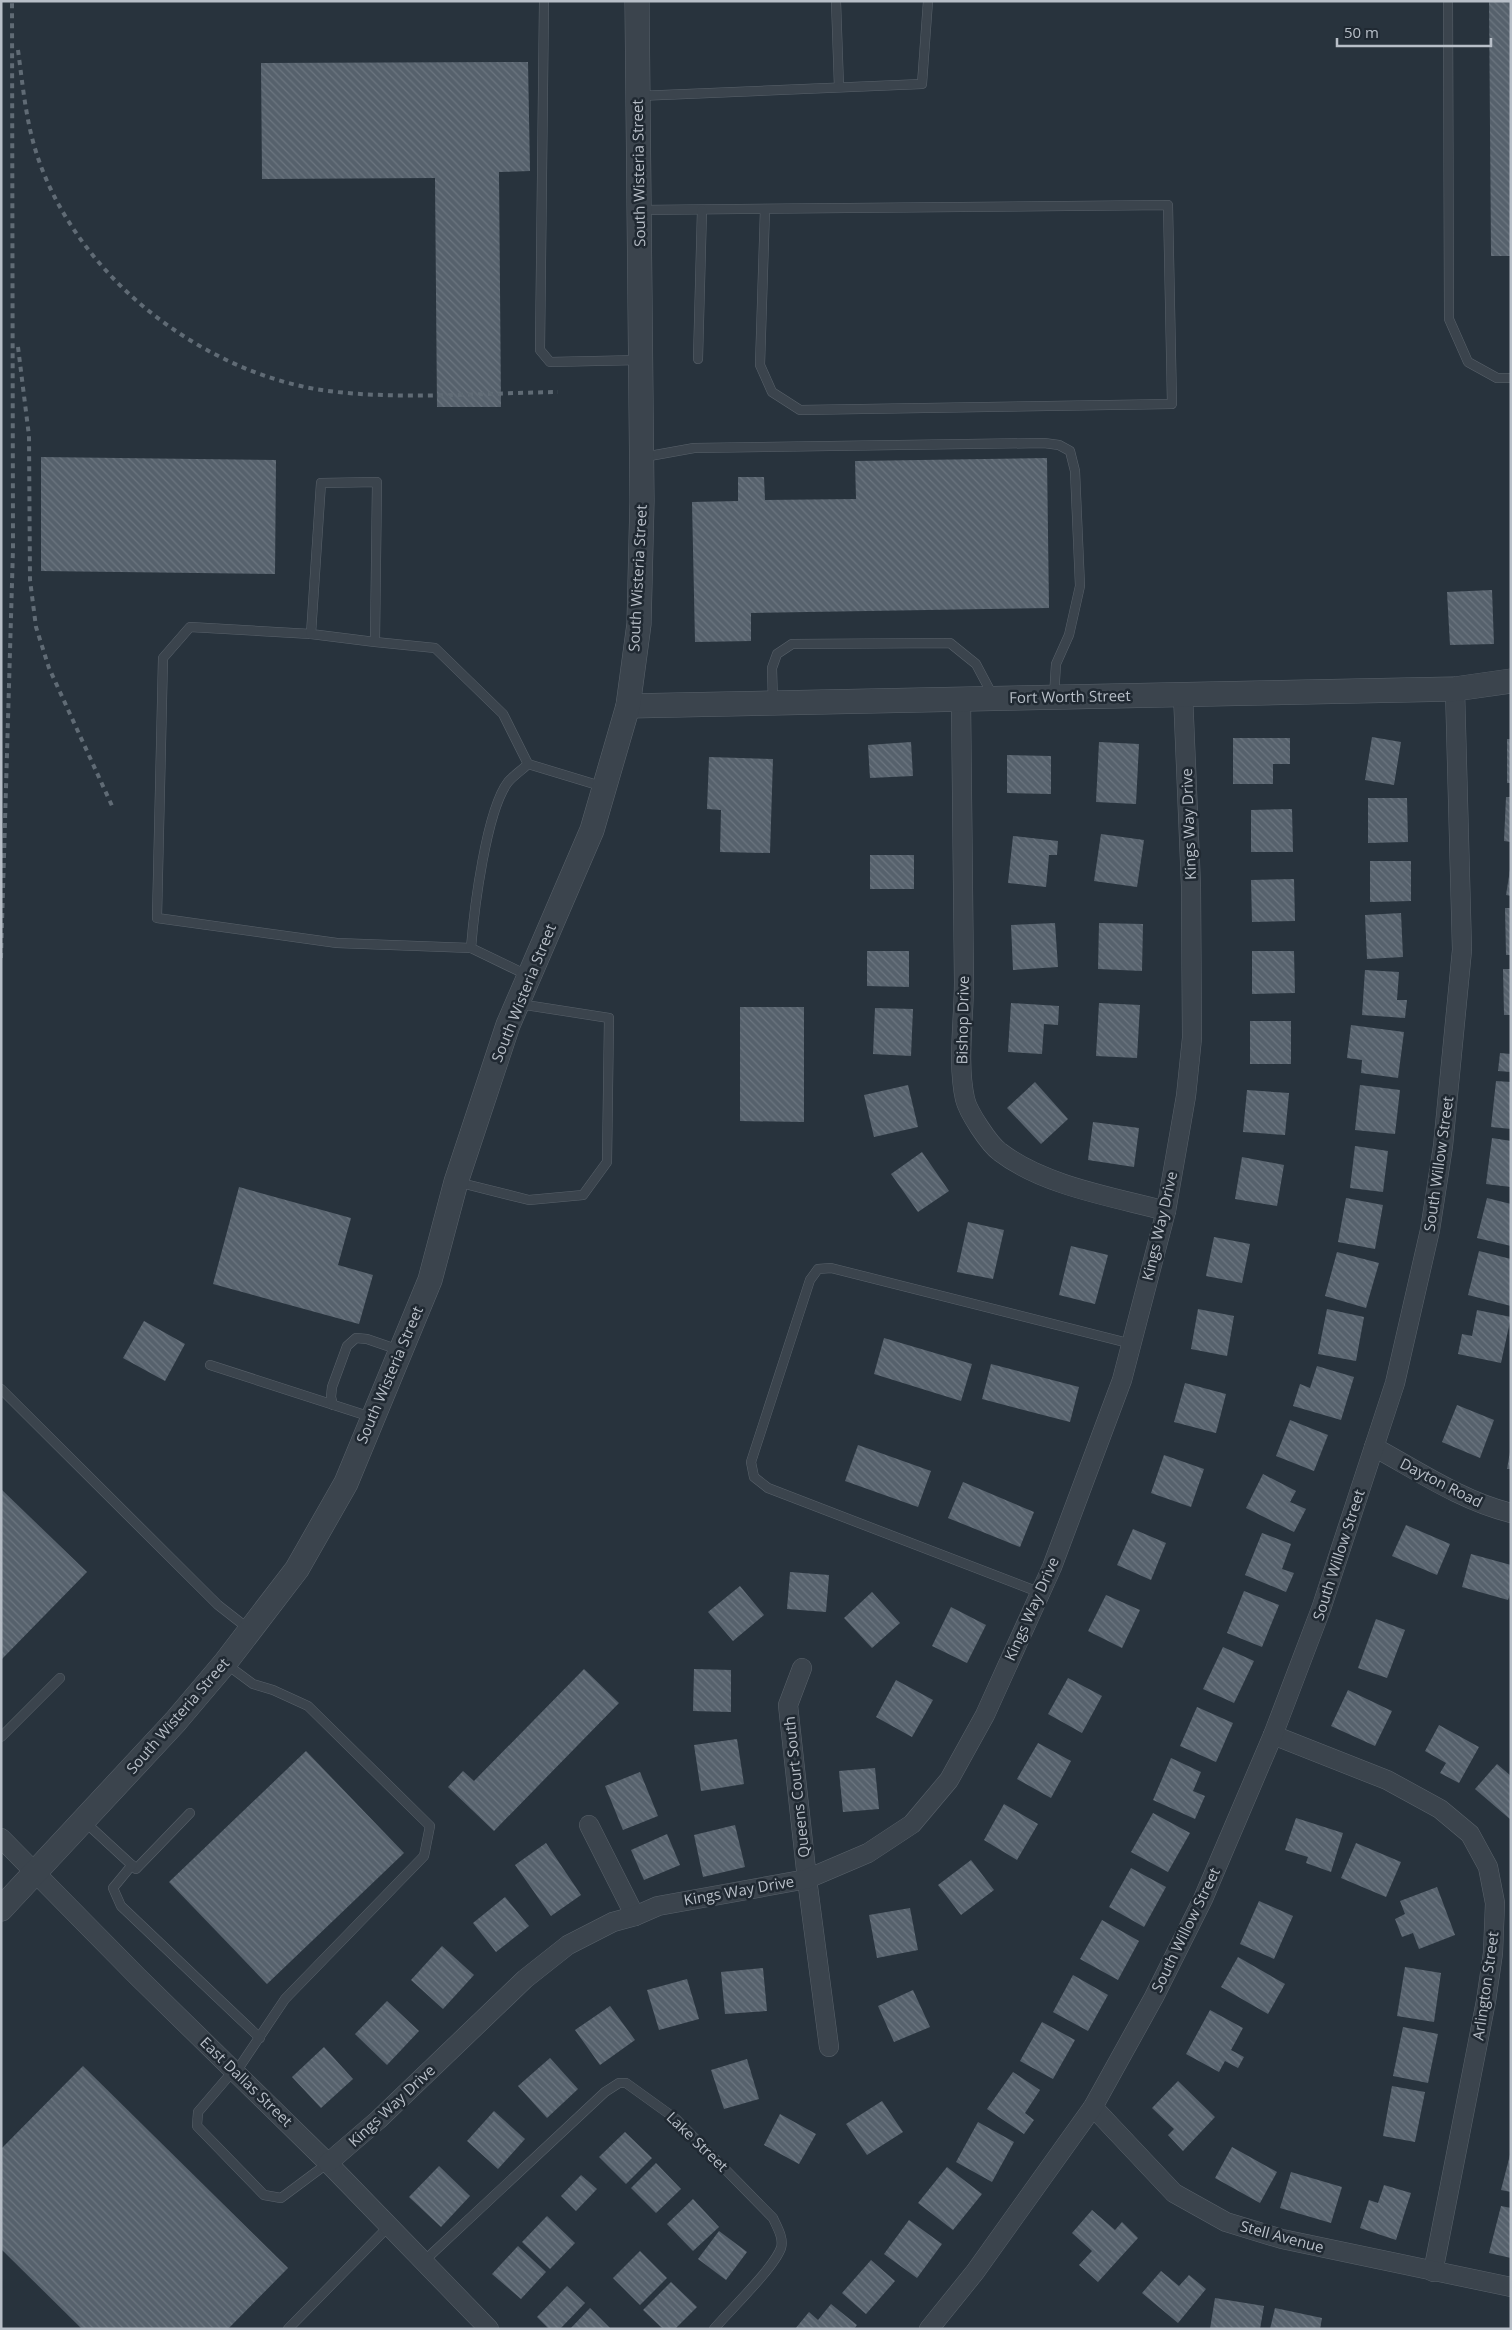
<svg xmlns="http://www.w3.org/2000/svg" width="1512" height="2330" viewBox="0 0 1512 2330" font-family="'Open Sans',sans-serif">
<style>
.building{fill:url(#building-back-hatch)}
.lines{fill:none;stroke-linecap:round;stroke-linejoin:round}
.service-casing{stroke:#59626b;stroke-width:10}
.minor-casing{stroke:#59626b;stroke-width:20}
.tertiary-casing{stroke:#59626b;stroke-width:25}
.service{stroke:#3b444d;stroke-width:9}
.minor{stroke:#3b444d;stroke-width:19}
.tertiary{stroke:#3b444d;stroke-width:24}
.rail{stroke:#606b75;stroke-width:4;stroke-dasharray:5 5;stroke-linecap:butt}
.labels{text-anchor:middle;stroke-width:5;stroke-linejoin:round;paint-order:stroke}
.street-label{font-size:15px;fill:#b8bfc8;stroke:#202932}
</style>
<defs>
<pattern id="building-back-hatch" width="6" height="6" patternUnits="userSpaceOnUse" patternTransform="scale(1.25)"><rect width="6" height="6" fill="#56616c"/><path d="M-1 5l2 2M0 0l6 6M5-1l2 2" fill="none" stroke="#6c7680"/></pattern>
</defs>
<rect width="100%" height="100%" fill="#28333d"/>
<!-- building -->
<g class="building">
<path d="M1489 1H1511V256H1491Z"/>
<path d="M528 62 530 171 499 172 501 407H437L435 178 262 179 261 63Z"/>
<path d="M41 457 276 460 275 574 41 571Z"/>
<path d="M1047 458 1049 608 751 613V641L695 642 692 502 738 501V477H764L765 500 856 499 855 461Z"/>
<path d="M1492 590 1494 644 1450 645 1447 592Z"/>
<path d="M1372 737 1401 742 1394 785 1365 780Z"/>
<path d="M1233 738H1290V764H1273V784H1233Z"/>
<rect x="1507" y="739" width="4" height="44"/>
<path d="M911 742 913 776 870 778 868 745Z"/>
<path d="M1099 742 1139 744 1136 804 1096 802Z"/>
<path d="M1007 755 1051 756V794L1007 793Z"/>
<path d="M709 757 773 759 770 853 720 852 721 810 707 809Z"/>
<path d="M1506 797H1511V842L1504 841Z"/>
<path d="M1368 798H1407L1408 842 1368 843Z"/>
<path d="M1292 809 1293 852H1251V810Z"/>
<path d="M1101 834 1144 840 1137 887 1094 881Z"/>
<path d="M1013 836 1058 841 1057 855H1049L1046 887 1008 883Z"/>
<rect x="870" y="855" width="44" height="34"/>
<path d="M1370 861H1411V901L1370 902Z"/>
<path d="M1510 870H1511V896L1506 895Z"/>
<path d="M1294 879 1295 921 1252 922 1251 880Z"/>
<path d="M1505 908H1511V955H1506Z"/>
<path d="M1401 913 1403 957 1367 959 1365 915Z"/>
<path d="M1055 923 1058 967 1013 970 1011 925Z"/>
<path d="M1099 923 1143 924 1142 971 1098 969Z"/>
<path d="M867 951H909V987L867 986Z"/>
<path d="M1252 951H1294L1295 993 1252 994Z"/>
<path d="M1503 969H1511V1015H1504Z"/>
<path d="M1365 970 1399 972 1397 1000H1407L1405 1018 1362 1015Z"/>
<path d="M1011 1003 1059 1006 1058 1025 1044 1024 1042 1054 1008 1052Z"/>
<path d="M1099 1003 1140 1005 1137 1058 1096 1056Z"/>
<path d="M740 1007H804V1122L740 1121Z"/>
<path d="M875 1008 913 1009 911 1056 873 1054Z"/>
<rect x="1250" y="1021" width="41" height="43"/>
<path d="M1351 1025 1404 1032 1398 1078 1361 1073 1362 1060 1347 1058Z"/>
<path d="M1500 1053 1511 1054V1072L1498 1071Z"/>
<path d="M1496 1081 1511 1082V1129L1491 1127Z"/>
<path d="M1035 1082 1068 1119 1041 1144 1007 1108Z"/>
<path d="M908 1085 918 1127 874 1137 864 1095Z"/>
<path d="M1360 1085 1400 1090 1395 1134 1355 1130Z"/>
<path d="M1247 1090 1289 1093 1285 1135 1243 1132Z"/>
<path d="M1093 1122 1139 1128 1134 1167 1088 1160Z"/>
<path d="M1492 1138 1511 1141V1187L1486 1184Z"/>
<path d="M1355 1146 1388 1151 1383 1192 1350 1188Z"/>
<path d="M922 1152 949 1191 918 1212 891 1174Z"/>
<path d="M1242 1157 1284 1165 1277 1206 1235 1199Z"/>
<path d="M239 1187 351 1218 338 1265 373 1275 359 1324 213 1284Z"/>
<path d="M1346 1198 1383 1205 1375 1249 1338 1242Z"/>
<path d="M1487 1198 1511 1204V1246L1477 1238Z"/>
<path d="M968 1222 1004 1230 993 1279 957 1272Z"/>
<path d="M1214 1237 1250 1244 1242 1283 1206 1276Z"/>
<path d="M1071 1246 1108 1255 1095 1304 1059 1295Z"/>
<path d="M1479 1251 1511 1259V1306L1468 1295Z"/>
<path d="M1337 1252 1379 1263 1366 1308 1325 1296Z"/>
<path d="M1198 1309 1234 1316 1227 1356 1191 1349Z"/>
<path d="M1327 1309 1364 1317 1356 1361 1318 1354Z"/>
<path d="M1477 1310 1511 1317 1501 1363 1458 1354 1462 1334 1472 1336Z"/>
<path d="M144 1321 185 1344 165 1381 123 1358Z"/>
<path d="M884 1338 972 1364 961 1401 874 1374Z"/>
<path d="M991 1364 1079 1387 1070 1422 982 1399Z"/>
<path d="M1317 1366 1354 1377 1341 1420 1293 1406 1300 1384 1310 1388Z"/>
<path d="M1185 1383 1226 1394 1216 1433 1174 1422Z"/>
<path d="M1457 1405 1494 1420 1480 1458 1442 1442Z"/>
<path d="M1290 1420 1328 1435 1314 1471 1276 1456Z"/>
<path d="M858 1445 931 1471 918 1507 845 1481Z"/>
<path d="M1510 1452H1511V1469H1507Z"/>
<path d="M1164 1455 1204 1469 1191 1507 1151 1493Z"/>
<path d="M1263 1474 1296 1491 1290 1502 1306 1509 1294 1532 1246 1508Z"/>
<path d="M963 1482 1034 1512 1020 1547 948 1518Z"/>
<path d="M1 1489 87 1572 1 1660Z"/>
<path d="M1406 1525 1450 1544 1437 1575 1392 1556Z"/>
<path d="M1133 1529 1166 1543 1151 1580 1117 1565Z"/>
<path d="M1262 1533 1291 1544 1282 1569 1294 1573 1286 1592 1245 1575Z"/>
<path d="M1471 1554 1511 1565V1591L1508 1600 1462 1587Z"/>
<path d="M790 1572 829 1575 826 1612 787 1609Z"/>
<path d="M740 1586 764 1615 733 1641 708 1612Z"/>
<path d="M1244 1591 1279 1605 1262 1647 1227 1633Z"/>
<path d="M872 1592 900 1623 872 1648 844 1618Z"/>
<path d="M1106 1595 1140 1610 1122 1648 1088 1631Z"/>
<path d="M951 1607 986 1625 967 1663 932 1646Z"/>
<path d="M1376 1619 1405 1630 1387 1678 1358 1668Z"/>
<path d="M1223 1647 1254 1661 1234 1703 1203 1689Z"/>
<path d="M584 1669 619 1703 494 1831 448 1787 463 1771 474 1781Z"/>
<path d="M694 1669 731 1670V1712L693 1711Z"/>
<path d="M1068 1678 1102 1696 1082 1733 1048 1714Z"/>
<path d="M896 1680 933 1700 912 1737 876 1717Z"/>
<path d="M1348 1690 1392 1711 1375 1746 1331 1726Z"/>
<path d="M1197 1707 1233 1723 1216 1762 1180 1746Z"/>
<path d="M1439 1725 1479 1747 1459 1783 1440 1773 1446 1763 1425 1751Z"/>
<path d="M737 1739 744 1784 701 1791 694 1745Z"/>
<path d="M1038 1743 1071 1761 1051 1798 1017 1779Z"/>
<path d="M306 1751 404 1853 267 1984 169 1882Z"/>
<path d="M1171 1758 1201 1772 1193 1791 1205 1796 1195 1819 1153 1800Z"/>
<path d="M1497 1764 1511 1776V1820L1475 1789Z"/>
<path d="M875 1768 879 1809 843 1812 839 1771Z"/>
<path d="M640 1772 658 1816 623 1830 605 1786Z"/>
<path d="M1004 1804 1038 1824 1017 1860 984 1840Z"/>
<path d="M1153 1813 1190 1833 1168 1872 1131 1852Z"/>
<path d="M1296 1818 1343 1833 1331 1872 1306 1863 1308 1857 1285 1850Z"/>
<path d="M735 1825 745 1867 703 1877 694 1835Z"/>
<path d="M667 1834 680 1865 644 1880 631 1850Z"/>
<path d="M546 1843 581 1895 551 1916 515 1865Z"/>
<path d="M1356 1843 1401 1862 1386 1897 1341 1878Z"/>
<path d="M971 1860 994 1890 961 1915 938 1885Z"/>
<path d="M1131 1868 1166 1887 1144 1927 1109 1907Z"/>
<path d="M1437 1887 1455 1935 1419 1949 1413 1933 1402 1937 1395 1919 1405 1914 1400 1901Z"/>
<path d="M505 1897 529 1926 496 1952 473 1923Z"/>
<path d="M1259 1901 1293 1916 1274 1959 1240 1944Z"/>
<path d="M910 1908 918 1950 877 1958 869 1915Z"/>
<path d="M1102 1920 1139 1941 1118 1980 1080 1959Z"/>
<path d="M442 1946 474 1975 443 2009 411 1980Z"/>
<path d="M1238 1957 1285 1984 1268 2014 1221 1987Z"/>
<path d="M1405 1967 1441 1973 1434 2022 1397 2016Z"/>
<path d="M763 1968 767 2011 725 2014 721 1972Z"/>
<path d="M1073 1975 1108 1995 1088 2031 1053 2012Z"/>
<path d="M687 1979 699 2019 659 2030 647 1990Z"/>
<path d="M913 1990 930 2027 894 2042 878 2006Z"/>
<path d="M387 2001 419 2031 387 2065 355 2034Z"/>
<path d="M610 2006 635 2040 600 2065 575 2030Z"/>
<path d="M1210 2010 1243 2028 1231 2050 1244 2057 1238 2068 1225 2061 1219 2072 1186 2054Z"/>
<path d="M1042 2022 1075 2040 1053 2079 1020 2061Z"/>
<path d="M1403 2027 1438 2034 1428 2083 1393 2076Z"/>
<path d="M324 2047 353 2079 321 2108 292 2077Z"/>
<path d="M550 2058 578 2089 547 2118 518 2086Z"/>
<path d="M747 2059 759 2099 724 2109 711 2070Z"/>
<path d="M83 2066 288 2268 228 2329H82L1 2249V2149Z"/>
<path d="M1013 2072 1040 2090 1025 2113 1034 2120 1024 2134 987 2109Z"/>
<path d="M1178 2081 1215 2117 1183 2151 1168 2135 1174 2129 1152 2108Z"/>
<path d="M1392 2086 1425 2092 1415 2142 1383 2136Z"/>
<path d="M882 2101 903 2132 867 2155 846 2124Z"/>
<path d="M494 2111 525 2139 498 2169 467 2141Z"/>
<path d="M780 2114 816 2134 799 2164 764 2145Z"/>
<path d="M978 2122 1014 2142 992 2182 956 2162Z"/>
<path d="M625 2132 652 2158 626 2184 599 2157Z"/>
<path d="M1232 2147 1277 2172 1260 2203 1215 2178Z"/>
<path d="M1511 2151V2192L1501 2190Z"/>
<path d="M656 2163 681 2189 656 2213 631 2188Z"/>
<path d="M439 2166 470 2196 441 2227 409 2197Z"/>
<path d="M947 2167 982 2194 953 2230 918 2203Z"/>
<path d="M1291 2172 1342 2187 1331 2223 1280 2208Z"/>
<path d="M581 2175 597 2189 576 2211 561 2196Z"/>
<path d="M1384 2185 1411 2193 1396 2240 1360 2228 1369 2200 1378 2203Z"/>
<path d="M693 2199 719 2227 693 2251 667 2224Z"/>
<path d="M1501 2206 1511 2208V2258L1489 2253Z"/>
<path d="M1092 2210 1115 2230 1122 2222 1138 2238 1098 2282 1079 2265 1092 2251 1072 2233Z"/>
<path d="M547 2216 575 2243 550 2269 522 2242Z"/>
<path d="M909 2220 942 2244 917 2278 884 2254Z"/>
<path d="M719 2231 747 2252 726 2280 698 2259Z"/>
<path d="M518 2246 546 2272 521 2299 492 2274Z"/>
<path d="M640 2251 667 2278 640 2305 613 2278Z"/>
<path d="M871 2260 895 2281 866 2314 842 2293Z"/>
<path d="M1161 2271 1179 2286 1189 2275 1206 2289 1178 2323 1142 2293Z"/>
<path d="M671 2282 697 2307 675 2329H663L643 2310Z"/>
<path d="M567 2286 585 2303 560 2329H549L537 2317Z"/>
<path d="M1215 2298 1264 2306 1260 2329H1210Z"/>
<path d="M831 2304 857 2325 854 2329H795L809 2312 818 2320Z"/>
<path d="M590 2308 611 2329H570Z"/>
<path d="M1275 2308 1322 2318 1320 2329H1270Z"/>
</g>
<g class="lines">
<defs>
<g id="service">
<path d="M544 1 540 350 550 362 640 360"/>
<path d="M836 1 839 87"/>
<path d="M1448 1 1449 319 1468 362 1497 378H1511"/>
<path d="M638 96 922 84 928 1"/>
<path d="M639 210 1168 205 1172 404 800 410 772 392 760 365 765 209"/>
<path d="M698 359 702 210"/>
<path d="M644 457 694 448 1044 443 1059 445 1070 451 1075 471 1080 586 1069 635 1056 664 1054 697"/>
<path d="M311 634 190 627 163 658 157 918 337 943 471 948"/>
<path d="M375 642 311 634 321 483 377 482 375 642 435 648 503 714 528 764"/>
<path d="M773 703 772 668 777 654 792 644 950 643 976 664 993 696"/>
<path d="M529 976 471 948C474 910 486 811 508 782 513 776 522 770 528 764L604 787"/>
<path d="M457 1182 529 1200 583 1195 607 1162 609 1018 519 1004"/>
<path d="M210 1365 371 1417"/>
<path d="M1 1389 218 1605 250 1630"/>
<path d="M333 1405 331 1397 332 1387 347 1346 356 1338 367 1339 399 1350"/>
<path d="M1041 1593 768 1488 754 1477 751 1462 810 1280 818 1269 831 1268 1132 1344"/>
<path d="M226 1664 253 1684 273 1690 308 1706 430 1826 424 1856 285 1999 236 2072"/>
<path d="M1 1737 60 1678"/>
<path d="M85 1822 136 1869 190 1813"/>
<path d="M132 1865 113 1888 121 1906 260 2038"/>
<path d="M234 2070 198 2112 197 2126 264 2195 281 2198 328 2163"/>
<path d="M423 2262 605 2092 619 2083H626L676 2119 773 2218C777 2227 784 2238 781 2248 774 2268 729 2311 714 2329"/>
<path d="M288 2329 389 2226"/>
</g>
<g id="minor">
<path d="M961 699C962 793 963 887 964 982 964 1020 957 1062 965 1099 968 1112 989 1144 1000 1152 1044 1186 1114 1197 1166 1211"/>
<path d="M1374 1447C1418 1471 1462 1501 1511 1513"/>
<path d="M802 1668 788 1705 807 1879 829 2047"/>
<path d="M1273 1735 1387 1780 1440 1809 1470 1834 1488 1867 1495 1903 1493 1953 1486 2001 1433 2272"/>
<path d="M589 1825 635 1916"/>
<path d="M1 1838 137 1976 328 2163 489 2329"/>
<path d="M1093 2107 1174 2193 1226 2222 1282 2239 1511 2287"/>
<path d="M328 2163 378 2120 525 1979 568 1945 613 1922 635 1916 658 1906 807 1879 868 1853 912 1824 949 1780 985 1715 1052 1567 1122 1380 1166 1211 1186 1096 1192 1038 1191 886 1183 694"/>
<path d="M929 2329 975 2272 1093 2107 1154 1997 1203 1899 1273 1735 1321 1609 1395 1383 1430 1230 1443 1146 1462 950 1455 689"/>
</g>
<g id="tertiary">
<path d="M628 706 1455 689 1511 681"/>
<path d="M1 1909 175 1722 225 1663 297 1569 346 1483 430 1280 456 1182 508 1025 592 830 628 706 639 624 642 501 637 1"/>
</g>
</defs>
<!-- service casing -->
<use href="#service" class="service-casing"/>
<!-- minor casing -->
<use href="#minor" class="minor-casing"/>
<!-- tertiary casing -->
<use href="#tertiary" class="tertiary-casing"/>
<!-- service -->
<use href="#service" class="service"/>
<!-- minor -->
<use href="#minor" class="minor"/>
<!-- tertiary -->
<use href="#tertiary" class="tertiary"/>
<!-- rail -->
<g class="rail">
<path d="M18 50C23 87 26 123 38 158 79 278 203 374 328 391 401 400 483 393 558 392"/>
<path d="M18 347 29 436 30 580 36 627 49 668 113 808"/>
<path d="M1 958 13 549 12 1"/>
</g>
</g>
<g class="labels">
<!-- street labels -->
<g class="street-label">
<text transform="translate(639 173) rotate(-91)" y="5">South Wisteria Street</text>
<text transform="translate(638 578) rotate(-87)" y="5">South Wisteria Street</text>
<text transform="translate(1070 697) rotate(-1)" y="5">Fort Worth Street</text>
<text transform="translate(1189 824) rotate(-92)" y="5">Kings Way Drive</text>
<text transform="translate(524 993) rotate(-68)" y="5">South Wisteria Street</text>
<text transform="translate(963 1020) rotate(-89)" y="5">Bishop Drive</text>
<text transform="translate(1439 1164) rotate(-82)" y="5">South Willow Street</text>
<text transform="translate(1160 1226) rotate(-77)" y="5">Kings Way Drive</text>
<text transform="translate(390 1375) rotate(-67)" y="5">South Wisteria Street</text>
<text transform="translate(1441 1483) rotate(27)" y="5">Dayton Road</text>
<text transform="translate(1339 1555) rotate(-72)" y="5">South Willow Street</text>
<text transform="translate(1032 1609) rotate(-66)" y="5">Kings Way Drive</text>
<text transform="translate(178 1716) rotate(-49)" y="5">South Wisteria Street</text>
<text transform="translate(797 1787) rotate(-96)" y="5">Queens Court South</text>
<text transform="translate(739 1891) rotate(-10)" y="5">Kings Way Drive</text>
<text transform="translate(1186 1930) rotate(-64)" y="5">South Willow Street</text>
<text transform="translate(1486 1986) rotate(-82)" y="5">Arlington Street</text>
<text transform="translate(246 2082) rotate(44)" y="5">East Dallas Street</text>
<text transform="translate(392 2106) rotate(-43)" y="5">Kings Way Drive</text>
<text transform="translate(697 2142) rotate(44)" y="5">Lake Street</text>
<text transform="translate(1282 2237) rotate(15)" y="5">Stell Avenue</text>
</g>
</g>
<!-- border -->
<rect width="1512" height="2330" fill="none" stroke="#b8bfc8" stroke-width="5"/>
<!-- scale -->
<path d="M1337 38v8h154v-8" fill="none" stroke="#b8bfc8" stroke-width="2.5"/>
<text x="1344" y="38" font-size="15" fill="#b8bfc8" stroke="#202932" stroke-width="4" paint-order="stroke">50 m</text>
</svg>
